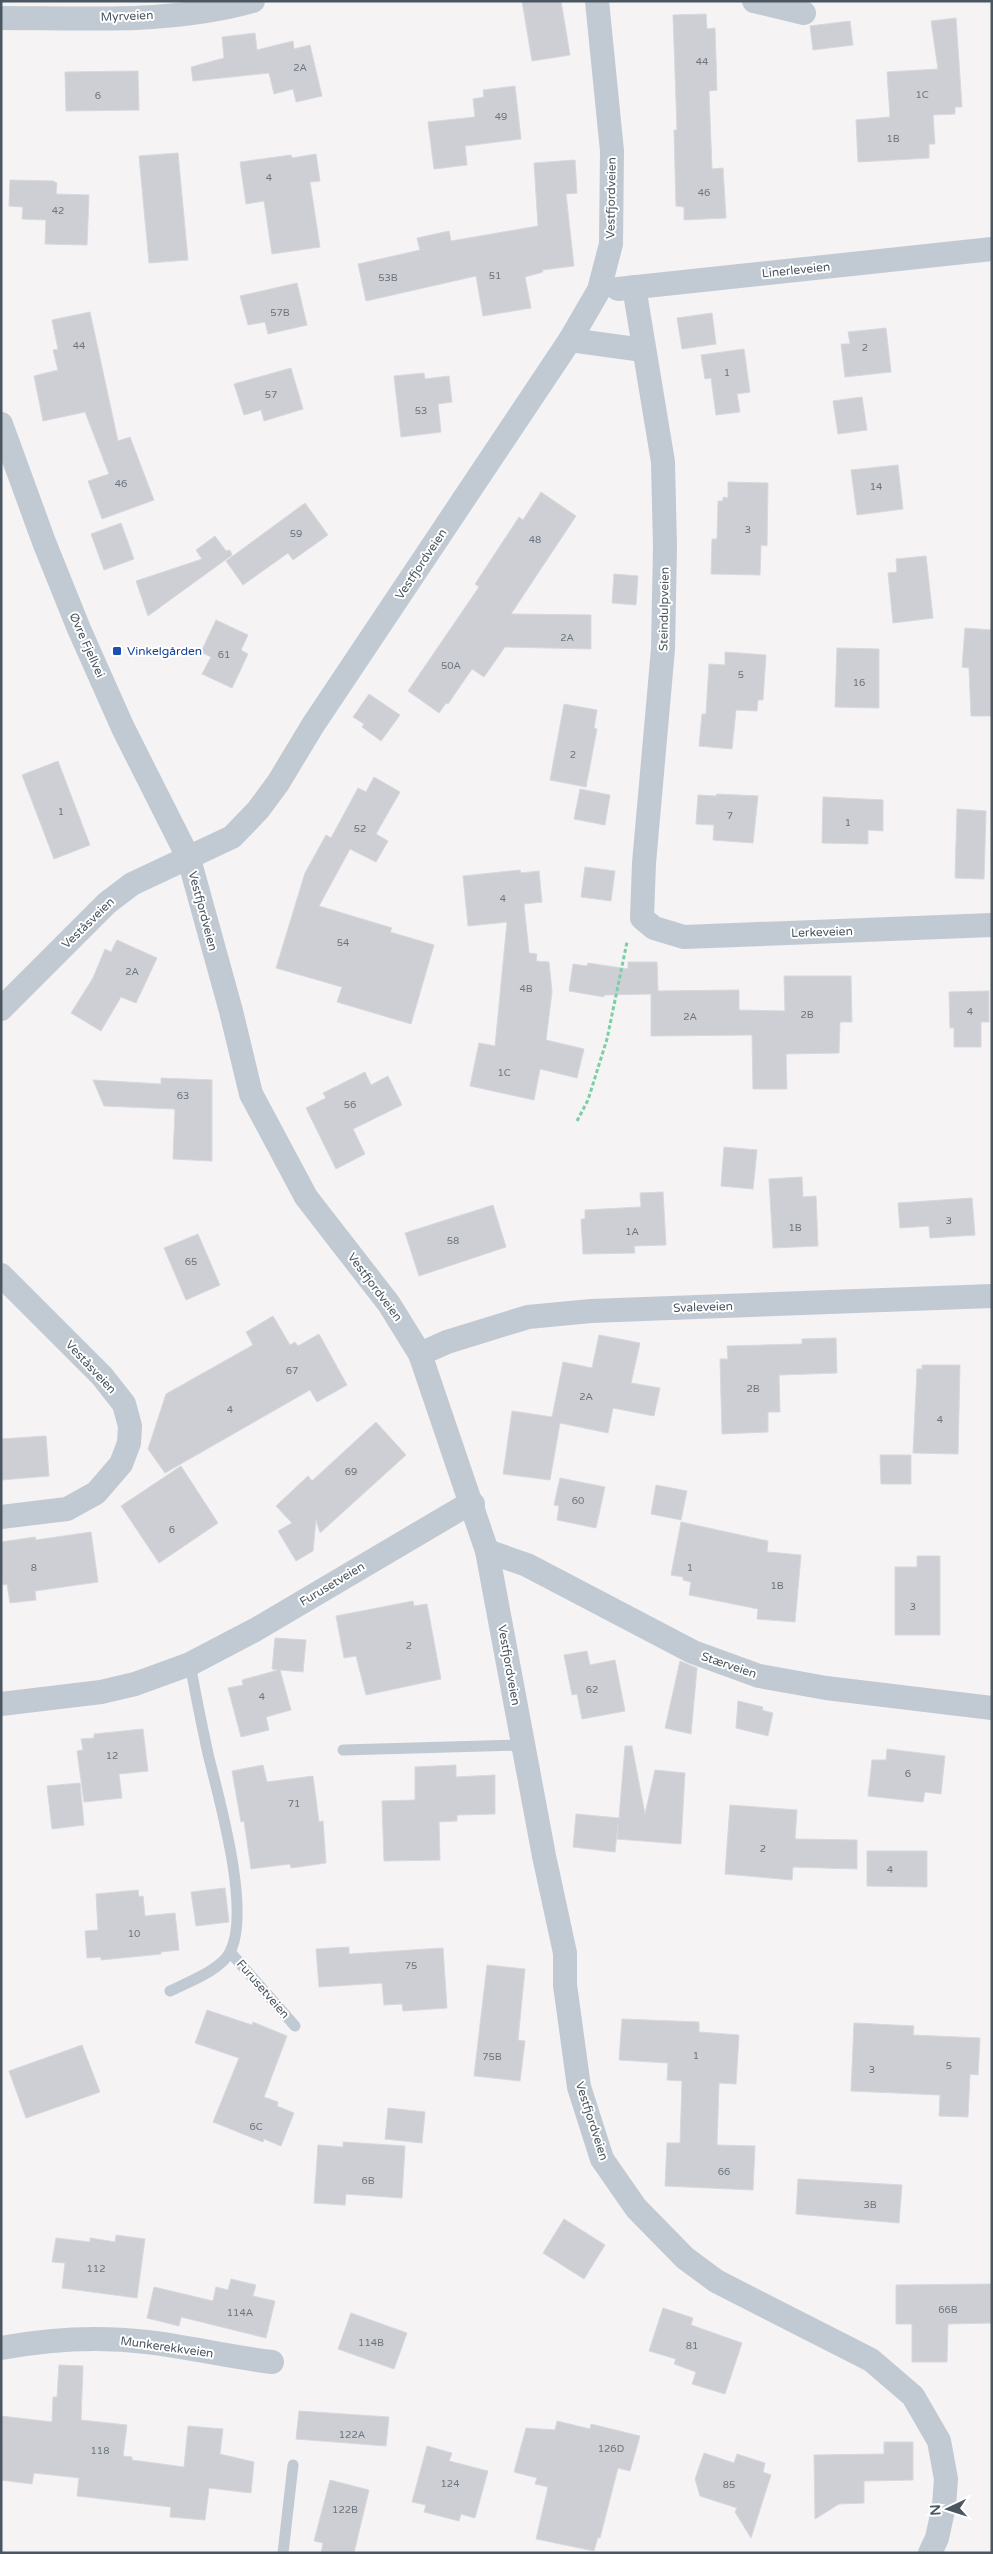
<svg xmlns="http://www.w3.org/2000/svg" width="993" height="2554" viewBox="0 0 993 2554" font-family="'Varela Round',sans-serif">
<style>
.building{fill:#cdcfd5;stroke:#d7d9de}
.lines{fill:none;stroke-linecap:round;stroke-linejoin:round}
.path{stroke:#7ad0a6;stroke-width:3;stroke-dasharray:4 2.5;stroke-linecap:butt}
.service{stroke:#c1cad2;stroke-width:11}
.minor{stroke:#c1cad2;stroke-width:24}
.transit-dot{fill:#1a4fb4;stroke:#fff;stroke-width:2}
.labels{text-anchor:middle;stroke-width:4;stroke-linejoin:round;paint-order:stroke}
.number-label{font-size:10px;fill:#6b747e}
.street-label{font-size:12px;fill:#4a5661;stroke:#fff}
.transit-label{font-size:12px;fill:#164399;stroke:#fff;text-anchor:start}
</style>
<rect width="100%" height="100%" fill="#f5f3f3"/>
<!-- building -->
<g class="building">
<path d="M522 1H561L570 55 532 61Z"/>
<path d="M706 14 707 29 715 28 717 90 709 91 712 169 723 168 726 218 684 220V207L676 206 674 130H677L673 15Z"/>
<path d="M956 18 962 107H955V114L933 115 935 144H929V158L858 162 856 120 890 117 887 72 938 69 931 21Z"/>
<path d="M850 21 853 45 813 50 810 26Z"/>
<path d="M255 33 257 50 293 41 294 49 310 45 322 96 296 102 293 89 274 94 269 73 193 81 191 67 224 58 222 37Z"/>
<path d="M138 71 139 110 66 111 65 72Z"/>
<path d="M515 86 521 139 465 146 467 165 434 169 428 122 475 117 473 99 484 97 483 90Z"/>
<path d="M178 153 188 260 149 263 139 156Z"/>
<path d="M316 154 320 181 310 182 320 247 272 254 264 201 246 204 240 162 291 155 292 158Z"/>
<path d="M575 160 577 193 566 194 574 266 542 270 543 272 525 277 531 308 483 316 476 276 366 301 358 264 420 250 417 238 449 231 451 241 538 226 534 163Z"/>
<path d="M10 180 53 181 57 183 56 194 89 195 87 245 45 244 46 220 22 219 23 207 9 206Z"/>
<path d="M297 283 307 325 268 334 265 322 248 325 240 296Z"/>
<path d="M90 312 118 441 130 437 154 500 102 519 88 481 109 474 85 412 43 421 34 376 58 370 53 350 58 349 52 320Z"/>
<path d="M712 313 716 344 682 349 677 318Z"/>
<path d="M886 328 891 372 845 377 841 344H850L848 332Z"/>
<path d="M744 349 750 392 737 394 740 412 716 415 711 378 705 379 701 355Z"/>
<path d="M291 368 303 409 264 421 261 410 244 415 234 384Z"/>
<path d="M424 373 425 379 449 376 452 402 438 404 441 432 401 437 394 376Z"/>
<path d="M862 397 867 430 838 434 833 401Z"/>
<path d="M898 465 903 509 857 515 851 470Z"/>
<path d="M728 482 768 483 767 546 761 545 760 575 711 574 712 539H717L718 501H723V497L728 498Z"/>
<path d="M541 492 576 516 511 614 591 615V649L505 647 484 677 472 669 448 704 446 703 439 713 408 691 479 587 475 584 519 517 523 520Z"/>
<path d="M305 503 328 535 293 560 288 553 243 585 226 561Z"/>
<path d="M121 523 134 559 104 570 91 534Z"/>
<path d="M215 536 226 551 230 550 232 555 148 616 136 581 202 559 196 550Z"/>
<path d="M926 556 933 618 893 623 888 573 897 572 896 559Z"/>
<path d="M614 574 638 576 636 605 612 603Z"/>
<path d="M216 620 248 635 241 650 248 654 232 688 202 674 211 657 201 652Z"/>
<path d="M965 628 992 630V716H971L969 668 962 667Z"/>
<path d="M837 648 879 649V708L835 707Z"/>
<path d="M725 652 766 655 763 700H758L757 711 736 710 732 749 699 746 702 714H706L709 664 725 665Z"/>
<path d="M369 694 400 715 381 741 362 727 364 724 353 717Z"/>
<path d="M564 704 597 710 594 728 597 729 586 787 550 780Z"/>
<path d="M58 761 90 845 54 859 22 775Z"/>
<path d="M374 777 400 792 376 834 388 841 376 862 350 849 319 906 392 928 390 932 434 945 411 1024 337 1002 342 987 276 968 305 873 326 835 331 838 358 788 366 792Z"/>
<path d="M580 789 610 795 605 825 574 819Z"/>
<path d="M717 794 758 796 753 843 713 840 714 825 696 824 698 795 716 796Z"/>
<path d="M823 797 883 800V831L868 830V844L822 843Z"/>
<path d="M957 809 986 811 984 879 955 878Z"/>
<path d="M585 867 615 871 611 901 581 897Z"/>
<path d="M520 870 521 873 539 871 542 902 524 904 529 953 537 954 536 961 549 962 552 992 546 1040 584 1049 577 1078 540 1069 534 1100 470 1086 479 1043 495 1046 507 922 468 926 463 876Z"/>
<path d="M117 940 157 958 136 1003 121 997 101 1031 71 1013 93 978 105 949 111 952Z"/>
<path d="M628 962H657L658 991 739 990V1010L785 1011 784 976H851L852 1022H840L839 1053 786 1054 787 1089H753L752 1035 651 1036V994L604 995V997L569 991 573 964 587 966 588 963 628 969Z"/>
<path d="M989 991V1022H981V1047H954V1028H950L949 992Z"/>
<path d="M365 1072 371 1085 388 1076 402 1105 353 1129 365 1154 336 1169 306 1108 326 1098 323 1093Z"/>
<path d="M161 1078 212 1080V1161L173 1159 175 1109 104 1106 93 1080 161 1084Z"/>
<path d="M724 1147 757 1150 753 1189 721 1186Z"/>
<path d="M802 1177 803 1197 816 1196 818 1246 773 1248 769 1179Z"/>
<path d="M663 1192 666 1245 634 1246 635 1253 583 1254 581 1219H585V1210L641 1207 640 1193Z"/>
<path d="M972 1198 975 1235 930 1238 929 1226 900 1228 898 1203Z"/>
<path d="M493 1205 506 1247 419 1276 405 1233Z"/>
<path d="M198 1234 220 1285 186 1300 164 1248Z"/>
<path d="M273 1316 290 1345 295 1342 298 1346 319 1334 347 1385 317 1402 310 1390 165 1473 148 1449 166 1394 253 1345 246 1332Z"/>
<path d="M599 1335 640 1343 631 1383 660 1388 654 1416 613 1408 608 1433 560 1423 550 1480 503 1474 512 1411 552 1417 563 1362 592 1368Z"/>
<path d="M836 1338 837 1373 779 1375 780 1412H768V1432L722 1434 720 1359H728L727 1346 802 1344V1339Z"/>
<path d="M922 1365H960L958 1454 913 1453 917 1369H922Z"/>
<path d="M376 1422 406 1455 320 1533 316 1520 313 1551 296 1561 278 1531 292 1523 276 1506 308 1476 312 1481Z"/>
<path d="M46 1436 49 1476 1 1480V1439Z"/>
<path d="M880 1455H911V1484H881Z"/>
<path d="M181 1466 218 1523 159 1563 121 1506Z"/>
<path d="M560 1478 605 1487 596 1528 557 1520 559 1506 554 1505Z"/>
<path d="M656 1485 687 1491 681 1520 651 1514Z"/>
<path d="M681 1522 768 1541 767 1552 801 1555 795 1622 757 1619 758 1609 689 1595 691 1582 683 1580V1577L671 1575Z"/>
<path d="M91 1532 98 1582 35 1591 36 1600 10 1603 7 1584 3 1585 1 1570V1542L35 1537 36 1540Z"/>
<path d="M917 1556H940V1635H895V1567H917Z"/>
<path d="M413 1601 414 1606 427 1604 441 1679 366 1695 356 1656 344 1658 336 1616Z"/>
<path d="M275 1638 306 1640 303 1672 280 1670 291 1710 266 1717 269 1730 241 1737 228 1688 243 1685 242 1680 278 1670 272 1669Z"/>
<path d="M587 1651 590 1665 615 1660 625 1711 582 1719 577 1694 572 1695 564 1655Z"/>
<path d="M680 1661 697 1668 691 1734 665 1728Z"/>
<path d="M738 1701 763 1707 762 1710 773 1713 768 1736 736 1728Z"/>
<path d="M143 1729 148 1771 119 1774 122 1798 84 1802 77 1751 83 1750 81 1739 94 1738V1734Z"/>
<path d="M625 1746H632L645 1814 655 1770 685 1773 681 1844 617 1839 618 1825 615 1852 573 1847 576 1814 619 1818Z"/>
<path d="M887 1749 945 1756 941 1794 925 1792 923 1802 868 1796 872 1760H886Z"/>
<path d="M263 1765 267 1782 313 1776 319 1822 323 1821 326 1863 291 1868 290 1864 251 1869 244 1821 241 1822 232 1771Z"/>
<path d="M456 1765V1777L495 1775V1814L457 1815V1821L439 1822 440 1860 384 1861 382 1801 415 1800V1767Z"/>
<path d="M80 1783 84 1825 52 1829 47 1786Z"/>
<path d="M730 1805 797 1810 795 1839 857 1840V1869L793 1867 792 1880 725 1874Z"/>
<path d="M867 1851H927V1887L867 1886Z"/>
<path d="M225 1888 229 1922 196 1926 191 1892Z"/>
<path d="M138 1890 139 1897 143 1896 145 1916 175 1913 179 1950 161 1952V1954L101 1960V1957L87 1958 85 1931 98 1930 96 1894Z"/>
<path d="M349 1947V1954L443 1948 447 2008 403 2011 402 2004 384 2005 382 1983 319 1987 316 1949Z"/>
<path d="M487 1965 525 1969 518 2040 525 2041 520 2081 474 2076Z"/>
<path d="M207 2010 252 2025 253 2022 287 2036 264 2097 278 2102 277 2106 294 2113 281 2146 264 2139 263 2142 213 2122 239 2058 195 2043Z"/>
<path d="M622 2019 699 2022V2032L739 2035 736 2084 719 2083 717 2145 755 2146 753 2190 665 2186 667 2143H680L682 2081 667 2080 668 2063 619 2060Z"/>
<path d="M854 2023 914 2026 913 2035 980 2038 978 2075 970 2074 968 2117 939 2116 940 2095 851 2091Z"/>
<path d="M82 2045 100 2092 26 2118 9 2071Z"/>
<path d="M388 2108 425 2112 422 2143 385 2139Z"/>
<path d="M343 2142 405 2146 402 2198 346 2194 345 2205 314 2203 318 2145 343 2147Z"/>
<path d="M798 2179 902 2185 899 2223 796 2214Z"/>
<path d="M564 2219 605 2245 584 2279 543 2253Z"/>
<path d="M116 2235 145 2239 137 2298 62 2288 65 2263 52 2262 56 2238 90 2242V2238L115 2242Z"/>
<path d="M231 2279 256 2285 253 2296 275 2301 266 2338 181 2317 179 2326 147 2318 154 2287 213 2301 216 2287 228 2290Z"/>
<path d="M992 2284V2323L948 2324 947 2362H912V2324H896V2285Z"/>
<path d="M663 2308 693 2318 691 2325 742 2343 725 2394 692 2384 696 2372 674 2364 676 2359 649 2351Z"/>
<path d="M351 2313 407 2333 394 2369 338 2349Z"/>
<path d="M59 2365 83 2366 81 2420 127 2425 123 2456 132 2457V2460L184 2467 188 2426 223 2429 220 2454 254 2462 251 2493 209 2488 205 2520 170 2517 171 2507 77 2496 79 2478 34 2473 32 2484 1 2480V2416L52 2422 53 2397H57Z"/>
<path d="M299 2411 389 2417 386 2446 296 2439Z"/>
<path d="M557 2421 590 2429 591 2424 640 2436 630 2471 618 2468 600 2538 598 2537 594 2551 536 2539 548 2487 535 2484 537 2478 514 2472 526 2428 555 2430Z"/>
<path d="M884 2442H913V2480L864 2481V2503L839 2504 815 2519 814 2455 884 2454Z"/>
<path d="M427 2446 452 2453 449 2461 488 2471 475 2518 461 2514 459 2521 424 2512 426 2505 412 2502Z"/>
<path d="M704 2453 734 2463 737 2454 765 2463 763 2472 771 2475 751 2538 735 2512 737 2508 700 2496 695 2479Z"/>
<path d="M330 2480 369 2490 354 2553H321L323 2543 314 2541Z"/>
</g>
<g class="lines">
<!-- path -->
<path class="path" d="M577 1121 588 1100 607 1039 627 942"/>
<!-- service -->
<g class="service">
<path d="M343 1750 523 1745"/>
<path d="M230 1952 295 2026"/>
<path d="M170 1991C188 1982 221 1970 230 1952 251 1912 220 1802 209 1758 202 1727 196 1696 190 1664"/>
<path d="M283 2553 293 2465"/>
</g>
<!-- minor -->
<g class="minor">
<path d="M754 1 804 13"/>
<path d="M1 18C84 18 172 24 253 1"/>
<path d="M634 287 663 462 665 547 663 649 644 863 642 918 654 928 684 937 992 925"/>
<path d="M618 289 992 249"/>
<path d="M570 340 643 350"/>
<path d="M1 424 44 542 79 629 123 728 189 859 231 1011 251 1094 306 1197 389 1304 420 1354 487 1551 544 1856 565 1953V1985L579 2087 602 2159 636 2208 685 2258 716 2281 871 2360 913 2396 939 2441 946 2479 944 2506 937 2538 930 2553"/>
<path d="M1 1009 107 903 132 884 232 837 258 810 278 783 313 725 570 340 599 290 611 244 612 151 597 1"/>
<path d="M1 1275 102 1376 124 1404 130 1426 129 1443 121 1464 96 1493 67 1509 1 1517"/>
<path d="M420 1354 447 1342 528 1317 591 1311 992 1296"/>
<path d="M487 1551 527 1565 693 1652 759 1676 826 1688 992 1708"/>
<path d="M1 1704 101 1692 135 1684 190 1664 255 1630 460 1509 473 1504"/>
<path d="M1 2348C49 2339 98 2336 147 2342 189 2347 230 2357 272 2362"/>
</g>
</g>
<!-- markers -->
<rect class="transit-dot" x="112" y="646" width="10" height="10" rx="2.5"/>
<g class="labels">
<!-- number labels -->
<g class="number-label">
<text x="702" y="65">44</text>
<text x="300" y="71">2A</text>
<text x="922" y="98">1C</text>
<text x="98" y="99">6</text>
<text x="501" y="120">49</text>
<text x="893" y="142">1B</text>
<text x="269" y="181">4</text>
<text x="704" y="196">46</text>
<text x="58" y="214">42</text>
<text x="495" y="279">51</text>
<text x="388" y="281">53B</text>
<text x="280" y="316">57B</text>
<text x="79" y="349">44</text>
<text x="865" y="351">2</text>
<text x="727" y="376">1</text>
<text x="271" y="398">57</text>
<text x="421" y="414">53</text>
<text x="121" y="487">46</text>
<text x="876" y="490">14</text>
<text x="748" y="533">3</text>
<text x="296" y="537">59</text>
<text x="535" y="543">48</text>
<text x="567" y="641">2A</text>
<text x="224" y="658">61</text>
<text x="451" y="669">50A</text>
<text x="741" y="678">5</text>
<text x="859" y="686">16</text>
<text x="573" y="758">2</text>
<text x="61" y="815">1</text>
<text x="730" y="819">7</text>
<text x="848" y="826">1</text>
<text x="360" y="832">52</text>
<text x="503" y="902">4</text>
<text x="343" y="946">54</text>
<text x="132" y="975">2A</text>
<text x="526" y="992">4B</text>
<text x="970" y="1015">4</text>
<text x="807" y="1018">2B</text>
<text x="690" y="1020">2A</text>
<text x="504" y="1076">1C</text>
<text x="183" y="1099">63</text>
<text x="350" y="1108">56</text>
<text x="949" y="1224">3</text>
<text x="795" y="1231">1B</text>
<text x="632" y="1235">1A</text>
<text x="453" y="1244">58</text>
<text x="191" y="1265">65</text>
<text x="292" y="1374">67</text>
<text x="753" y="1392">2B</text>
<text x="586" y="1400">2A</text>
<text x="230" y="1413">4</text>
<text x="940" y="1423">4</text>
<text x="351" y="1475">69</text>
<text x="578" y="1504">60</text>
<text x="172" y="1533">6</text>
<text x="34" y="1571">8</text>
<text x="690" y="1571">1</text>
<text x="777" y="1589">1B</text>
<text x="913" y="1610">3</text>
<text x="409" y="1649">2</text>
<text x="592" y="1693">62</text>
<text x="262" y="1700">4</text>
<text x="112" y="1759">12</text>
<text x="908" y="1777">6</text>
<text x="294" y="1807">71</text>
<text x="763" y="1852">2</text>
<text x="890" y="1873">4</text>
<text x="134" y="1937">10</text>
<text x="411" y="1969">75</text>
<text x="696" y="2059">1</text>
<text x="492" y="2060">75B</text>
<text x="949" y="2069">5</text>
<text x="872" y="2073">3</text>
<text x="256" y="2130">6C</text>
<text x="724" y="2175">66</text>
<text x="368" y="2184">6B</text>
<text x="870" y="2208">3B</text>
<text x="96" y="2272">112</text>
<text x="948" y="2313">66B</text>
<text x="240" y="2316">114A</text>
<text x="371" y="2346">114B</text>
<text x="692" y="2349">81</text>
<text x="352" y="2438">122A</text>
<text x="611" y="2452">126D</text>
<text x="100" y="2454">118</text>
<text x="450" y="2487">124</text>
<text x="729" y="2488">85</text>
<text x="345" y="2513">122B</text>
</g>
<!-- street labels -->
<g class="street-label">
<text transform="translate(127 16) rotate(-2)" y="4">Myrveien</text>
<text transform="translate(611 198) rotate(-89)" y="4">Vestfjordveien</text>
<text transform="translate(796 270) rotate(-6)" y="4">Linerleveien</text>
<text transform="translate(421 564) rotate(-56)" y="4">Vestfjordveien</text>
<text transform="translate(664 609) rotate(-89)" y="4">Steindulpveien</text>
<text transform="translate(87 645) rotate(66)" y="4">Øvre Fjellvei</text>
<text transform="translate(203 911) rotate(75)" y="4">Vestfjordveien</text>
<text transform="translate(88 923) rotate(-44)" y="4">Veståsveien</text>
<text transform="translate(822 932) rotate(-2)" y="4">Lerkeveien</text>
<text transform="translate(375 1287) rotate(53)" y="4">Vestfjordveien</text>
<text transform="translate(703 1307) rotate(-2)" y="4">Svaleveien</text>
<text transform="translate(91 1367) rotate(47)" y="4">Veståsveien</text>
<text transform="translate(332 1584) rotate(-31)" y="4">Furusetveien</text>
<text transform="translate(509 1665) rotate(80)" y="4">Vestfjordveien</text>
<text transform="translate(729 1665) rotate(19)" y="4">Stærveien</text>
<text transform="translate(263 1989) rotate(49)" y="4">Furusetveien</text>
<text transform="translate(592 2121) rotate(72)" y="4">Vestfjordveien</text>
<text transform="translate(167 2347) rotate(8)" y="4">Munkerekkveien</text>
</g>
<!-- transit labels -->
<g class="transit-label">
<text x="127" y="655">Vinkelgården</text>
</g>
</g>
<!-- border -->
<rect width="993" height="2554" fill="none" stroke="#4a5661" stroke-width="5"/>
<!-- north arrow -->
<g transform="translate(948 2509) rotate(266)" stroke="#ffffff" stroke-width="4" paint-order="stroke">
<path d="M0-4L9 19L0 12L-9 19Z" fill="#4a5661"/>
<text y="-8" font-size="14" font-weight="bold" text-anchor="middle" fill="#4a5661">N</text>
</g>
</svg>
